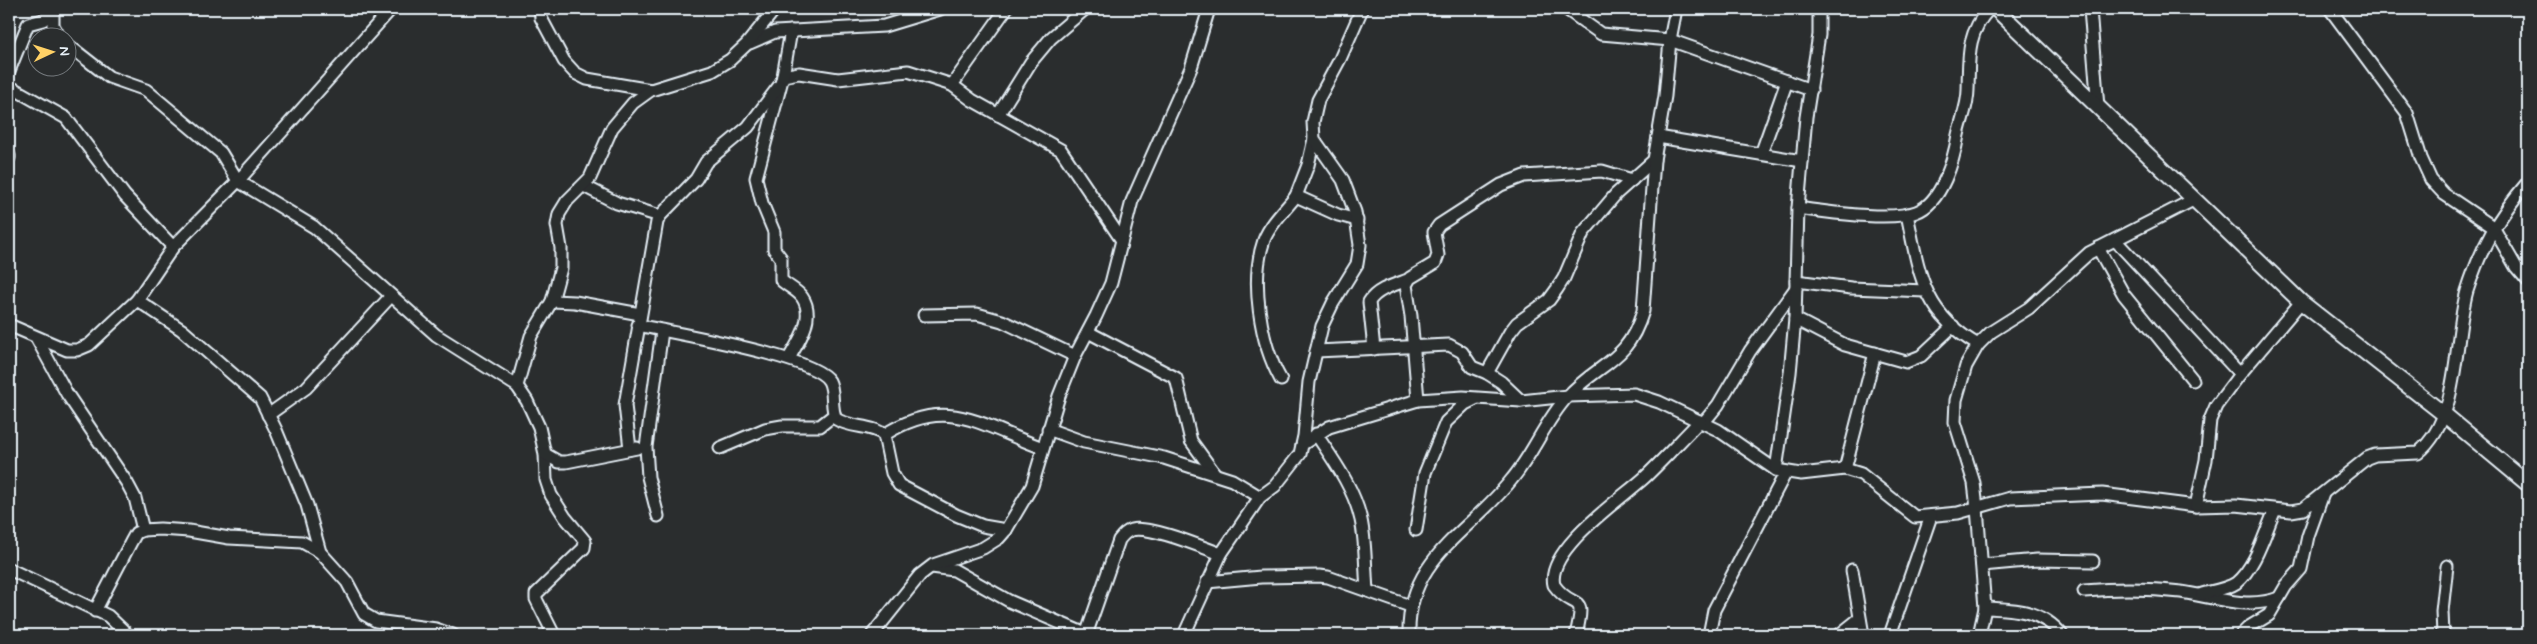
<svg xmlns="http://www.w3.org/2000/svg" width="2537" height="644" viewBox="0 0 2537 644" font-family="Mynerve,sans-serif">
<style>
.lines{fill:none;stroke-linecap:round;stroke-linejoin:round}
.minor-casing{stroke:#e8f1f8;stroke-width:15}
.major-casing{stroke:#e8f1f8;stroke-width:18}
.minor{stroke:#2a2d2e;stroke-width:11}
.major{stroke:#2a2d2e;stroke-width:14}
</style>
<rect width="100%" height="100%" fill="#2a2d2e"/>
<filter id="ink" filterUnits="userSpaceOnUse"><feTurbulence type="fractalNoise" baseFrequency=".02" numOctaves="2"/><feDisplacementMap in="SourceGraphic" scale="10" xChannelSelector="R" yChannelSelector="G"/><feConvolveMatrix kernelMatrix="1 2 1 2 8 2 1 2 1" color-interpolation-filters="sRGB"/></filter>
<g filter="url(#ink)">
<g class="lines">
<defs>
<g id="minor">
<path d="M540 9 541 18 564 61 575 73 587 79 651 90"/>
<path d="M1566 9 1601 34 1670 40 1811 90"/>
<path d="M2090 9 2098 107"/>
<path d="M2330 9 2407 113 2421 158 2431 180 2444 194 2493 227 2516 267 2528 281"/>
<path d="M53 12V25L60 38"/>
<path d="M750 43 775 32 884 26 940 9"/>
<path d="M68 45 109 77 146 90 221 153 238 181 314 227 436 335 517 386 527 401 539 427 545 454 546 480 551 495 565 517 585 541 584 548 536 594V599L554 635"/>
<path d="M9 71 28 24 43 20 55 9"/>
<path d="M783 76 799 73 838 79 908 71 952 85 972 100 1061 150 1121 239"/>
<path d="M952 85 1006 9"/>
<path d="M9 86 66 118 125 196 173 247"/>
<path d="M998 115 1031 62 1051 38 1085 9"/>
<path d="M1658 137 1802 161"/>
<path d="M1761 154 1787 81"/>
<path d="M9 155V158"/>
<path d="M584 186 617 203 660 216"/>
<path d="M1296 196 1308 165 1314 139"/>
<path d="M1798 208C1825 212 1892 221 1916 212 1942 203 1954 159 1958 135 1961 121 1968 105 1968 90 1969 59 1966 34 1989 9"/>
<path d="M1907 214C1919 272 1922 313 1978 345"/>
<path d="M2115 240 2240 374"/>
<path d="M2098 248 2124 295 2193 380"/>
<path d="M1796 281 1851 288 1925 291"/>
<path d="M137 300 182 330 260 398 276 430 307 505 320 552 347 582 364 614 376 621 436 629 453 635"/>
<path d="M552 301 575 302 640 314"/>
<path d="M924 315 977 314 1002 321 1075 356"/>
<path d="M1795 319 1845 345 1906 362 1921 356 1953 326"/>
<path d="M9 325 67 350H77L89 345 137 300 173 247 238 181 391 9"/>
<path d="M638 325C671 333 815 356 829 381 835 392 830 407 836 419 850 428 873 425 884 435L892 473 899 485 956 515 983 526 1006 530"/>
<path d="M1088 332 1176 378 1191 441 1215 474"/>
<path d="M37 339 67 394 127 483 135 498 143 530"/>
<path d="M1374 349 1369 302C1377 289 1394 285 1408 280"/>
<path d="M1316 351 1449 345 1462 352 1472 367 1487 373 1501 382 1521 401"/>
<path d="M789 358C799 341 816 317 802 297 797 290 787 286 781 280V258L774 249V232L762 203 756 178 783 76 791 31"/>
<path d="M1487 373 1510 332 1517 323 1549 300 1557 289 1564 278 1583 233 1616 194 1654 160"/>
<path d="M1281 380C1260 343 1250 280 1264 240 1270 224 1286 209 1296 196L1338 215 1357 220"/>
<path d="M517 386 531 336 552 301 561 268V248L557 225 559 214 567 201 590 178 612 128 633 103 651 90 712 71 730 60 747 44 775 9"/>
<path d="M1418 400 1411 316 1406 285 1410 278 1435 263 1438 255 1434 232 1439 225 1501 185 1524 176 1602 171 1632 180"/>
<path d="M268 415 306 388 391 296"/>
<path d="M1704 422 1718 405 1750 351 1796 288"/>
<path d="M1048 429 1084 442 1164 458 1232 480 1260 497"/>
<path d="M1316 434C1334 461 1354 488 1361 520 1366 543 1365 567 1367 590"/>
<path d="M884 435C947 394 981 426 1043 448"/>
<path d="M1303 444 1329 427 1418 400 1463 397 1521 401 1568 396 1634 394 1659 402 1718 430 1776 470 1801 474 1845 469 1861 474 1915 517 1958 513 2010 498 2102 494 2196 506 2236 505 2291 511 2303 509 2367 458 2375 455 2418 453C2461 418 2453 341 2467 291 2481 247 2498 217 2528 182"/>
<path d="M720 448 765 429 782 426H820L834 415"/>
<path d="M630 449 625 405 657 222 660 216 696 179 706 162 748 127 779 86"/>
<path d="M545 454 559 462H566L637 448"/>
<path d="M1845 469 1875 353"/>
<path d="M1776 470 1790 373 1795 319 1798 208 1806 117 1819 35V9"/>
<path d="M2196 506 2206 460 2210 420 2216 406 2240 374 2301 302"/>
<path d="M658 516 648 477 646 447 662 331"/>
<path d="M1416 530 1425 473 1446 422 1465 404 1475 399"/>
<path d="M1982 565 2037 560 2093 561"/>
<path d="M932 567 954 570 1009 601 1088 635"/>
<path d="M9 569 108 616 128 635"/>
<path d="M1852 570 1863 635"/>
<path d="M1207 582 1261 577 1319 576 1328 577 1410 606"/>
<path d="M2084 591C2117 588 2148 588 2181 592 2214 597 2247 610 2279 598"/>
<path d="M2202 594C2213 591 2227 589 2236 583 2256 567 2265 532 2275 510"/>
<path d="M1985 608C2015 609 2042 610 2062 635"/>
<path d="M95 611 131 542 136 533 143 530 160 529 189 531 229 538 302 542 320 552"/>
<path d="M872 635 920 575 933 565 983 548 999 538 1006 530 1032 486 1059 396 1075 356 1096 316 1111 283 1132 201 1191 68 1209 9"/>
<path d="M1086 635 1119 540C1122 536 1125 532 1131 530 1150 525 1202 547 1221 554"/>
<path d="M1184 635 1221 554 1260 497 1275 486 1300 454 1304 436 1309 382 1322 326 1333 303 1357 264 1360 245 1355 212 1343 180 1314 139 1313 122 1318 100 1340 59 1362 9"/>
<path d="M1409 635C1407 557 1470 533 1512 479 1533 454 1545 421 1567 397 1600 361 1627 364 1643 311L1654 160 1665 96 1670 40 1676 9"/>
<path d="M1576 635C1587 589 1574 613 1554 585 1545 550 1621 499 1644 478 1663 460 1681 440 1700 421"/>
<path d="M1709 635 1714 610 1786 472"/>
<path d="M1839 635 1859 619"/>
<path d="M1890 635 1931 516"/>
<path d="M1979 635 1985 608 1977 508 1974 483 1955 422 1956 400 1966 366 1978 345 1991 332 2029 308 2089 253 2195 199"/>
<path d="M2241 635 2249 627 2269 615 2286 586 2301 569 2308 536 2323 494"/>
<path d="M2443 635 2442 611 2447 566"/>
</g>
<path id="major" d="M1996 9 2301 302 2445 415 2528 484"/>
</defs>
<!-- minor casing -->
<use href="#minor" class="minor-casing"/>
<!-- major casing -->
<use href="#major" class="major-casing"/>
<!-- minor -->
<use href="#minor" class="minor"/>
<!-- major -->
<use href="#major" class="major"/>
</g>
</g>
<!-- margin -->
<rect width="2537" height="644" fill="none" stroke="#2a2d2e" stroke-width="30"/>
<rect x="15" y="15" width="2507" height="614" fill="none" stroke="#e8f1f8" stroke-width="2" filter="url(#ink)"/>
<!-- north arrow -->
<g transform="translate(52 52) rotate(86)"><circle r="24" fill="#2a2d2e" stroke="#767b7f"/>
<path d="M0-4L9 19L0 12L-9 19Z" fill="#ffd166"/>
<text y="-8" font-size="14" font-weight="bold" text-anchor="middle" fill="#e8f1f8">N</text>
</g>
</svg>
